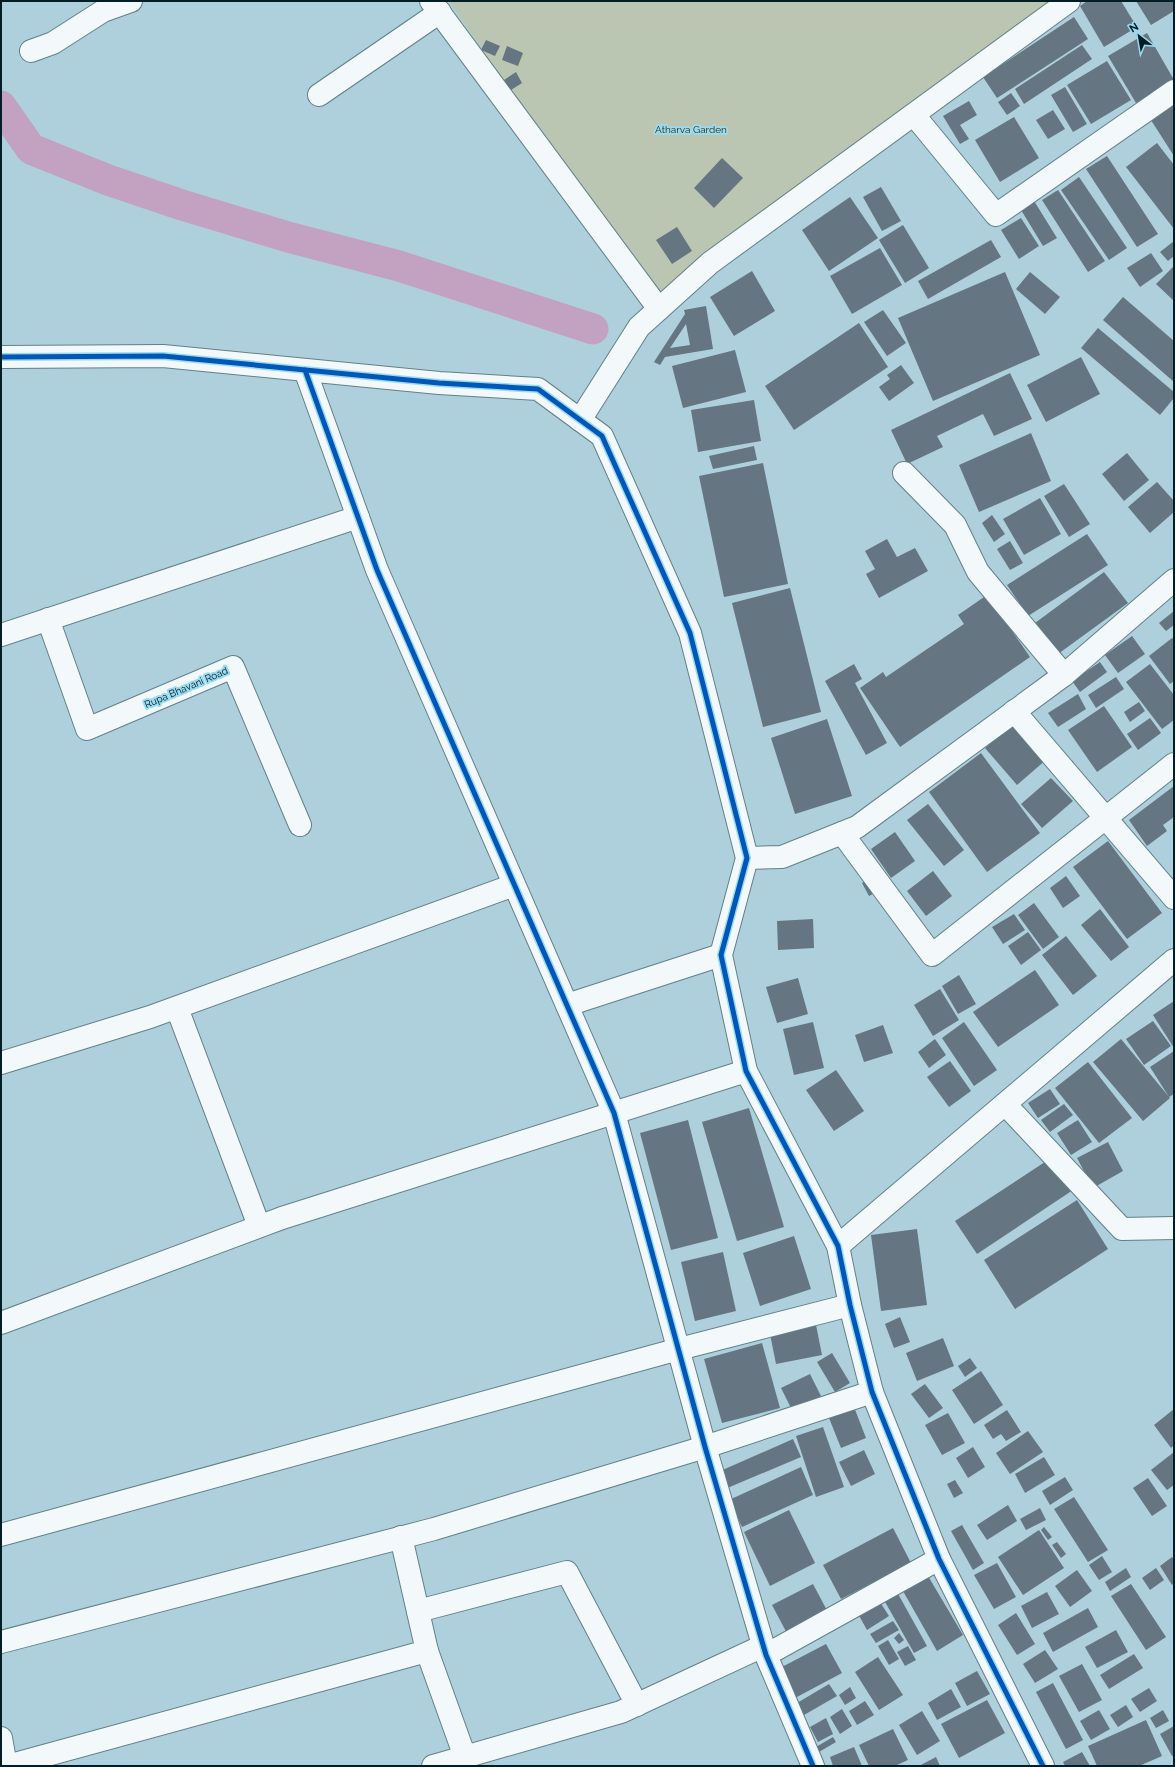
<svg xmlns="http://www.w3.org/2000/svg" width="1175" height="1767" viewBox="0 0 1175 1767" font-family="Raleway,sans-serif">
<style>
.green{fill:#bac6b2}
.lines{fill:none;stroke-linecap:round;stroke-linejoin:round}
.canal{stroke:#c3a2c1;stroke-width:31}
.building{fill:#657581;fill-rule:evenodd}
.street-casing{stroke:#628089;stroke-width:24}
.secondary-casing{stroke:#628089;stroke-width:24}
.street{stroke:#f3f8fa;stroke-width:22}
.secondary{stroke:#f3f8fa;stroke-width:22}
.cycleway-casing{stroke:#99daf0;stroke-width:8}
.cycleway{stroke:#0057b8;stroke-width:5}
.labels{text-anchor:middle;stroke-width:4;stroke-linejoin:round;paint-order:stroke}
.park-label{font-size:10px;fill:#322d0e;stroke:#99daf0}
.street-label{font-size:10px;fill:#031d25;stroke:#99daf0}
</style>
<rect width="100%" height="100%" fill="#add0dc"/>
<!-- green -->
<path class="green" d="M449 1H1084L659 309Z"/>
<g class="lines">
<!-- canal -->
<path class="canal" d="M1 106 31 149 108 180 182 205 288 237 399 266 593 329"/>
</g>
<!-- building -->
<g class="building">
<path d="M1087 1H1121L1137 27 1104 47 1080 6Z"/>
<path d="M1136 1H1174V11L1151 25Z"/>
<path d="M1074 17 1088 39 997 98 983 77Z"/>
<path d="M1147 33 1174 80 1136 103 1108 56Z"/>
<path d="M486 40 500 46 495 56 481 50Z"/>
<path d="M1082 45 1092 59 1024 104 1015 89Z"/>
<path d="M507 46 523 53 518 66 502 60Z"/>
<path d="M1107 61 1131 100 1091 124 1067 85Z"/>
<path d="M516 72 522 83 511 90 504 80Z"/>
<path d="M1065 87 1087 124 1073 132 1051 95Z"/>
<path d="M1011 93 1020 106 1007 115 998 102Z"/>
<path d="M969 101 977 115 960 125 969 139 960 144 943 116Z"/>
<path d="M1174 102V156L1149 117Z"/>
<path d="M1053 110 1065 129 1048 139 1036 120Z"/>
<path d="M1014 117 1039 158 1000 182 975 140Z"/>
<path d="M1157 143 1174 165V229L1126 167Z"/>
<path d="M1107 156 1158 234 1137 247 1086 169Z"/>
<path d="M722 158 743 178 714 208 694 188Z"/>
<path d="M1079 177 1127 248 1109 260 1061 190Z"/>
<path d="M881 187 901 221 882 231 863 197Z"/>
<path d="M1058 190 1105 261 1088 272 1042 200Z"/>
<path d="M1031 196 1057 238 1043 246 1018 205Z"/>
<path d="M850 197 878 238 829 271 802 230Z"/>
<path d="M1021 218 1039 246 1019 259 1001 230Z"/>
<path d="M903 225 929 268 905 283 879 240Z"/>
<path d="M677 227 692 251 672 264 656 240Z"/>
<path d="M991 240 1001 257 928 299 918 281Z"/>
<path d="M1174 241V256L1168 261 1160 252Z"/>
<path d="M880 248 902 285 852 314 830 276Z"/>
<path d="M1151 253 1163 271 1140 287 1127 268Z"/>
<path d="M1174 266V301L1156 284Z"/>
<path d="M752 271 775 311 734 336 710 297Z"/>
<path d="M1005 272 1040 355 933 401 898 318Z"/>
<path d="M1030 272 1060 297 1045 314 1016 289Z"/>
<path d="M1123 297 1174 341V382L1103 320Z"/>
<path d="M706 306 713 349 665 357 660 365 654 362 685 314 684 310ZM686 324 690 345 670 348Z"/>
<path d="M883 310 906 343 887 356 864 322Z"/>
<path d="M859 323 888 367 794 430 765 386Z"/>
<path d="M1098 328 1174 392V398L1160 415 1081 348Z"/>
<path d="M735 350 746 392 683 408 672 366Z"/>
<path d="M1081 357 1100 394 1046 422 1027 385Z"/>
<path d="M901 365 914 383 889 401 879 387 890 379 887 375Z"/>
<path d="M1010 373 1032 419 994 436 983 414 937 436 943 447 907 464 891 430Z"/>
<path d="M754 400 761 441 698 452 691 410Z"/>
<path d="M1031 433 1051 481 979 512 959 465Z"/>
<path d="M754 446 757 460 713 469 709 456Z"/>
<path d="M1127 453 1149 480 1124 501 1102 474Z"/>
<path d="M763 463 788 584 724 597 699 476Z"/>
<path d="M1157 482 1174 501V512L1150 533 1128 507Z"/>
<path d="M1064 484 1090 524 1069 537 1044 496Z"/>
<path d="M1040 498 1061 534 1024 555 1003 519Z"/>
<path d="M992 515 1005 534 994 542 982 523Z"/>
<path d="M1087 534 1108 565 1028 616 1007 585Z"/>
<path d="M887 539 897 557 915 548 928 571 879 598 866 574 875 569 865 551Z"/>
<path d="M1010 541 1023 563 1010 570 997 549Z"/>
<path d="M1104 572 1128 603 1058 654 1035 623Z"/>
<path d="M790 588 821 712 763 727 732 603Z"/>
<path d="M987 595 1030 657 900 747 860 688 883 672 886 677 964 624 958 615Z"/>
<path d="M1174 611V625L1166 631 1159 623Z"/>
<path d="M1132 636 1145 654 1118 673 1105 655Z"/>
<path d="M1172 638 1174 640V681L1170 684 1149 656Z"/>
<path d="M1100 662 1107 672 1080 692 1072 681Z"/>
<path d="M854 664 862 679 855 683 887 743 866 755 825 681Z"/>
<path d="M1150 664 1174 695V720L1162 729 1126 682Z"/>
<path d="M1116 677 1124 689 1096 708 1088 695Z"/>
<path d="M1078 694 1086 709 1058 727 1048 713Z"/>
<path d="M1139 702 1145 711 1130 722 1124 712Z"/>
<path d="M1104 706 1132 747 1097 772 1068 730Z"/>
<path d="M1150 718 1161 733 1138 750 1127 734Z"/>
<path d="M827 719 852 796 795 814 771 738Z"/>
<path d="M1014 723 1047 759 1017 785 985 748Z"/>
<path d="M981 753 1040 833 987 872 929 792Z"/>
<path d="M1051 778 1073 801 1042 828 1021 804Z"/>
<path d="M1174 786V817L1163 825 1167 831 1147 846 1129 820Z"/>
<path d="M928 804 964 850 944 866 907 820Z"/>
<path d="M895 832 915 861 891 878 871 849Z"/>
<path d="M1108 841 1162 913 1127 939 1073 867Z"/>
<path d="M933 871 952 896 926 916 907 891Z"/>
<path d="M1066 876 1080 896 1063 908 1050 888Z"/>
<path d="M871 878 878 891 869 896 862 883Z"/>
<path d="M1034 903 1059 937 1043 949 1018 915Z"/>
<path d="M1100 909 1129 947 1111 961 1081 925Z"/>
<path d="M1014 914 1025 930 1003 944 992 927Z"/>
<path d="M813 919 814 948 778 950 777 921Z"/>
<path d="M1028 932 1041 950 1021 965 1008 946Z"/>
<path d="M1066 936 1097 976 1073 995 1042 955Z"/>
<path d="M1035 970 1059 1005 998 1047 973 1012Z"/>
<path d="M959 975 976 1004 958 1014 942 986Z"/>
<path d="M798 978 808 1014 777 1023 766 987Z"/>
<path d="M940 989 959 1020 933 1036 914 1005Z"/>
<path d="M1174 1001V1048L1153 1015Z"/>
<path d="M1153 1021 1171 1046 1144 1065 1126 1039Z"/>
<path d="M813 1022 824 1068 794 1075 783 1029Z"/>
<path d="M964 1022 997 1070 974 1086 942 1038Z"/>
<path d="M883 1025 893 1053 864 1062 855 1035Z"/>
<path d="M935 1039 946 1055 929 1068 918 1052Z"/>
<path d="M1121 1039 1170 1098 1143 1121 1093 1062Z"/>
<path d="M1174 1051V1094L1169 1097 1150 1067Z"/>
<path d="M950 1061 971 1091 949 1107 927 1077Z"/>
<path d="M1088 1062 1132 1118 1099 1143 1055 1088Z"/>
<path d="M836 1070 864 1111 834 1131 806 1090Z"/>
<path d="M1050 1089 1060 1104 1038 1118 1028 1103Z"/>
<path d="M1064 1104 1073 1115 1050 1132 1041 1120Z"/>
<path d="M749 1108 784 1227 737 1241 702 1122Z"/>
<path d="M688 1120 718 1238 671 1250 640 1133Z"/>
<path d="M1078 1120 1092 1142 1071 1155 1057 1133Z"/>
<path d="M1108 1142 1123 1171 1093 1188 1077 1158Z"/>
<path d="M1051 1158 1073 1190 977 1254 955 1221Z"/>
<path d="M1077 1200 1108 1249 1015 1309 984 1260Z"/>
<path d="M917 1229 927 1305 881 1311 871 1235Z"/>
<path d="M794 1236 811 1289 760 1306 743 1253Z"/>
<path d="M723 1252 736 1311 695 1321 681 1262Z"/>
<path d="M900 1317 910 1342 894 1348 885 1324Z"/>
<path d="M816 1325 822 1355 776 1364 770 1334Z"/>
<path d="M943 1338 954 1366 917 1381 906 1353Z"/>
<path d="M762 1343 780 1408 722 1423 704 1359Z"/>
<path d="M832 1353 850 1383 835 1392 817 1362Z"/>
<path d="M970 1358 977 1368 965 1377 958 1366Z"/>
<path d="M981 1371 1003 1405 974 1424 952 1390Z"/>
<path d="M810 1374 821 1396 792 1410 781 1388Z"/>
<path d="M925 1384 943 1408 929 1418 911 1394Z"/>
<path d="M854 1407 866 1438 841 1448 829 1418Z"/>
<path d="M1174 1409V1445L1171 1448 1154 1425Z"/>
<path d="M1007 1410 1021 1432 1006 1441 1001 1434 993 1439 984 1425Z"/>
<path d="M948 1413 965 1443 942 1455 925 1425Z"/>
<path d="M823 1427 844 1487 816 1497 796 1436Z"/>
<path d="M1028 1431 1043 1452 1010 1474 996 1453Z"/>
<path d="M793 1439 801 1457 725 1489 718 1472Z"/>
<path d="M973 1447 985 1467 968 1478 956 1458Z"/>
<path d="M864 1450 875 1474 851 1486 839 1462Z"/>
<path d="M1174 1452V1485L1167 1490 1151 1470Z"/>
<path d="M1044 1457 1055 1475 1025 1493 1015 1474Z"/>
<path d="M801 1467 813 1495 742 1527 729 1500Z"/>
<path d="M1065 1477 1073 1490 1050 1505 1042 1491Z"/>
<path d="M1148 1478 1167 1506 1152 1516 1133 1488Z"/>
<path d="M955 1480 963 1493 954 1498 947 1484Z"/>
<path d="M1074 1497 1108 1550 1088 1562 1054 1509Z"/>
<path d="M1008 1505 1017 1521 987 1540 977 1525Z"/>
<path d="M1040 1508 1046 1520 1026 1530 1020 1519Z"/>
<path d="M789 1510 815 1563 770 1586 744 1532Z"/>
<path d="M962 1525 984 1563 973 1570 951 1531Z"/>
<path d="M1044 1527 1052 1537 1048 1540 1041 1530Z"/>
<path d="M893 1528 911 1563 841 1599 823 1565Z"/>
<path d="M1039 1530 1064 1568 1023 1595 998 1557Z"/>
<path d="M1057 1542 1066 1554 1061 1558 1052 1545Z"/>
<path d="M1102 1556 1112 1572 1099 1580 1089 1565Z"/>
<path d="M1172 1557 1174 1560V1583L1172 1585 1160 1566Z"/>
<path d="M997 1563 1016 1597 994 1609 974 1575Z"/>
<path d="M1126 1568 1131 1577 1110 1591 1105 1582Z"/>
<path d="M1156 1568 1164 1580 1150 1590 1142 1578Z"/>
<path d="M1077 1570 1092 1591 1070 1607 1055 1586Z"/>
<path d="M928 1576 963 1635 937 1651 903 1591Z"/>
<path d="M813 1584 831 1618 790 1639 772 1605Z"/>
<path d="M1131 1584 1166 1637 1146 1650 1111 1596Z"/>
<path d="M897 1592 927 1646 914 1653 884 1600Z"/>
<path d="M1047 1592 1059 1614 1032 1628 1021 1606Z"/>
<path d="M878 1599 889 1616 867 1630 857 1612Z"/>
<path d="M1088 1608 1098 1627 1053 1652 1043 1633Z"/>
<path d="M1016 1613 1035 1644 1017 1655 998 1625Z"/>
<path d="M893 1621 899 1630 876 1643 870 1634Z"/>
<path d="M1116 1630 1128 1652 1097 1668 1085 1647Z"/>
<path d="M899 1633 904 1640 899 1644 894 1638Z"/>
<path d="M888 1640 899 1659 889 1665 878 1646Z"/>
<path d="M826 1644 842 1673 795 1698 780 1668Z"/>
<path d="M908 1646 916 1660 905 1666 897 1652Z"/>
<path d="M1045 1650 1058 1669 1035 1683 1023 1664Z"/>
<path d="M1134 1654 1143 1668 1109 1689 1100 1675Z"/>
<path d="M878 1657 903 1695 879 1710 855 1672Z"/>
<path d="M1082 1664 1102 1700 1079 1712 1059 1676Z"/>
<path d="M977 1671 990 1694 967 1706 955 1683Z"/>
<path d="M1053 1683 1083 1740 1066 1749 1036 1692Z"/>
<path d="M829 1684 837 1696 804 1715 797 1703Z"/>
<path d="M850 1687 856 1698 845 1705 839 1695Z"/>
<path d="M1149 1688 1157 1701 1140 1712 1131 1699Z"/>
<path d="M951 1689 961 1707 937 1720 928 1703Z"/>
<path d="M987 1700 1005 1733 959 1758 941 1724Z"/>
<path d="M865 1701 874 1715 857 1725 849 1711Z"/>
<path d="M1126 1705 1133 1717 1118 1727 1110 1715Z"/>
<path d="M842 1709 852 1726 840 1734 830 1717Z"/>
<path d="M1099 1710 1110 1729 1091 1740 1080 1721Z"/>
<path d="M1163 1710 1169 1721 1156 1728 1150 1718Z"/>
<path d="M922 1711 940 1741 917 1755 899 1725Z"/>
<path d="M826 1718 833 1734 818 1742 810 1727Z"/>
<path d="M1146 1720 1162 1756 1139 1766H1097L1088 1746Z"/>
<path d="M1174 1726V1755L1172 1756 1160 1734Z"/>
<path d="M893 1729 908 1760 895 1766H869L859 1745Z"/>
<path d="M833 1737 836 1742 819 1752 816 1747Z"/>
<path d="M854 1747 862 1766H833L830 1757Z"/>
<path d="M1082 1752 1090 1766H1065L1063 1762Z"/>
<path d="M936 1757 940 1766H919Z"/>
</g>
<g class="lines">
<defs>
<g id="street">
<path d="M431 1 659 309"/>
<path d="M31 51 53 43 103 11 131 1"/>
<path d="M319 95 440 12"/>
<path d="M914 115 996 215 1174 91"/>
<path d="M305 370 377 570 614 1113 705 1447 766 1655 813 1766"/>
<path d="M580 420 639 327 710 263 1069 1"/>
<path d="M904 473 955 525 978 572 1064 675"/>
<path d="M48 619 87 729 233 667 300 825"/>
<path d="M1 635 358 517"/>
<path d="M1014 711 1174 898"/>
<path d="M842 833 932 955 1174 764"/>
<path d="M567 1005 721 955"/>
<path d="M177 1008 259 1226"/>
<path d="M1 1063 150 1017 514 885"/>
<path d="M1005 1104 1122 1229 1174 1228"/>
<path d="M838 1246 1174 960"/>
<path d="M1 1535 679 1349 850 1305"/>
<path d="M418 1611 567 1572 637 1705"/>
<path d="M1 1642 434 1529 705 1447 872 1392"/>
<path d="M427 1651 465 1757"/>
<path d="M766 1655 939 1559"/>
<path d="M1 1738 6 1766"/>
<path d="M7 1766 427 1651 401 1537"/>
<path d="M433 1766 621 1712 763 1646"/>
</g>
<g id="secondary">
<path d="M1 357 163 356 439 383 538 389 602 436 690 633 747 858 721 955 746 1071 838 1246 850 1305 872 1392 939 1559 1043 1766"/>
<path d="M747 858 782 857 857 827 1064 675 1174 580"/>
<path d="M1 1323 282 1218 746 1071"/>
</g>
</defs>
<!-- street casing -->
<use href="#street" class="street-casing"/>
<!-- secondary casing -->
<use href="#secondary" class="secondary-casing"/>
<!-- street -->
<use href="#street" class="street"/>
<!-- secondary -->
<use href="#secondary" class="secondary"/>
<defs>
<g id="cycleway">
<path d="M1 357 163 356 439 383 538 389 602 436 690 633 747 858 721 955 746 1071 838 1246 850 1305 872 1392 939 1559 1043 1766"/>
<path d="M305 370 377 570 614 1113 705 1447 766 1655 813 1766"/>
</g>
</defs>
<!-- cycleway casing -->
<use href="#cycleway" class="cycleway-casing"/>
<!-- cycleway -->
<use href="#cycleway" class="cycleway"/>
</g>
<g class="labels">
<!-- park labels -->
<g class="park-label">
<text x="691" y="133">Atharva Garden</text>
</g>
<!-- street labels -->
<g class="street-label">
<text transform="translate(186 687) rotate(-23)" y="4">Rupa Bhavani Road</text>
</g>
</g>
<!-- border -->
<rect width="1175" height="1767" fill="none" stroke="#031d25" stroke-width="4"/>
<!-- north arrow -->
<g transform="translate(1139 36) rotate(329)" stroke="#99daf0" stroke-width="3" paint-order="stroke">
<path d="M0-3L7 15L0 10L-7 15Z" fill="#031d25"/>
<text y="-6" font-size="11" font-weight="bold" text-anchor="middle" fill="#031d25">N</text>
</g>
</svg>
